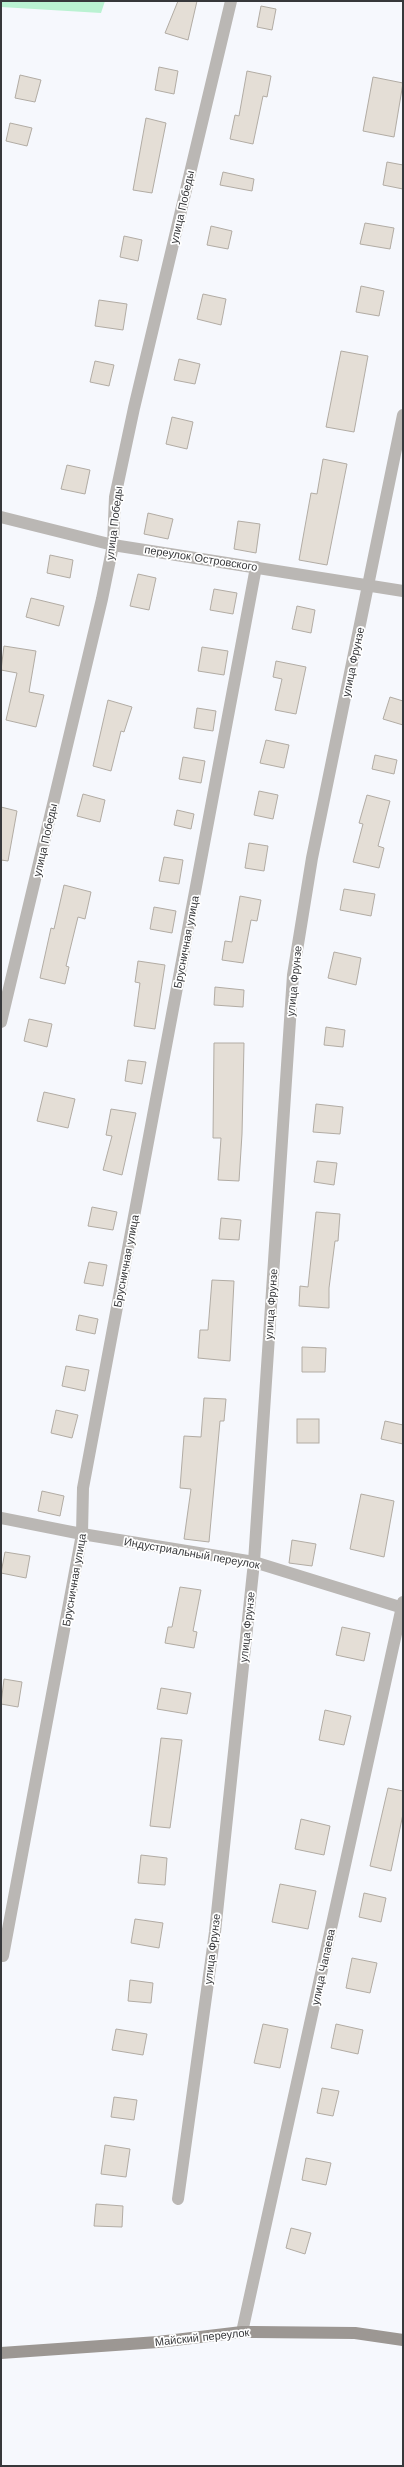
<svg xmlns="http://www.w3.org/2000/svg" width="404" height="2467" viewBox="0 0 404 2467" font-family="'Work Sans',sans-serif">
<style>
.green{fill:#baf2d2}
.building{fill:#e4ded6;stroke:#b2aca4}
.lines{fill:none;stroke-linecap:round;stroke-linejoin:round}
.minor{stroke:#bab7b4;stroke-width:12}
.tertiary{stroke:#bab7b4;stroke-width:12}
.secondary{stroke:#9c9793;stroke-width:12}
.labels{text-anchor:middle;stroke-width:3.5;stroke-linejoin:round;paint-order:stroke}
.street-label{font-size:11px;fill:#37383b;stroke:#fff}
</style>
<rect width="100%" height="100%" fill="#f6f8fd"/>
<!-- green -->
<path class="green" d="M1 1H105L101 13 1 7Z"/>
<!-- building -->
<g class="building">
<path d="M178 1H197L188 40 165 33Z"/>
<path d="M261 6 276 9 272 30 257 27Z"/>
<path d="M159 67 178 71 174 94 155 90Z"/>
<path d="M247 71 271 76 267 97 263 96 253 144 230 139 235 115 239 116Z"/>
<path d="M20 75 41 80 35 102 15 98Z"/>
<path d="M373 77 403 83 394 137 363 131Z"/>
<path d="M146 118 166 123 152 193 133 190Z"/>
<path d="M10 123 32 128 27 146 6 141Z"/>
<path d="M387 162 403 165V189L383 185Z"/>
<path d="M223 172 254 179 252 191 220 185Z"/>
<path d="M365 223 394 228 390 249 360 244Z"/>
<path d="M211 226 232 231 228 249 207 245Z"/>
<path d="M124 236 142 240 138 261 120 257Z"/>
<path d="M361 286 384 291 379 316 356 312Z"/>
<path d="M203 294 226 299 221 325 197 319Z"/>
<path d="M99 300 127 304 123 330 95 326Z"/>
<path d="M341 351 368 356 354 432 326 427Z"/>
<path d="M179 359 200 364 195 384 174 380Z"/>
<path d="M95 361 114 365 109 386 90 382Z"/>
<path d="M172 417 193 422 187 449 166 444Z"/>
<path d="M323 459 347 464 327 565 299 560 311 493 317 494Z"/>
<path d="M67 465 90 470 85 494 61 489Z"/>
<path d="M148 513 173 519 168 539 144 534Z"/>
<path d="M238 521 260 524 256 553 234 549Z"/>
<path d="M50 555 73 560 70 578 47 573Z"/>
<path d="M138 574 156 578 149 610 130 606Z"/>
<path d="M214 589 237 593 233 614 210 610Z"/>
<path d="M31 598 64 606 59 626 26 617Z"/>
<path d="M297 606 315 610 311 633 292 629Z"/>
<path d="M4 646 36 651 29 692 44 695 36 727 6 720 17 673 1 670Z"/>
<path d="M202 647 228 651 224 675 198 671Z"/>
<path d="M276 661 306 667 296 714 275 710 282 679 273 677Z"/>
<path d="M390 697 403 701V725L383 719Z"/>
<path d="M108 700 132 707 124 732 121 731 111 771 93 766Z"/>
<path d="M197 708 216 711 213 731 194 728Z"/>
<path d="M266 740 289 745 284 768 260 763Z"/>
<path d="M375 755 397 760 394 774 372 769Z"/>
<path d="M183 757 205 761 201 783 179 779Z"/>
<path d="M259 791 278 795 273 819 254 815Z"/>
<path d="M83 794 105 800 100 822 77 816Z"/>
<path d="M367 795 390 801 378 846 384 848 379 868 353 862 363 824 359 823Z"/>
<path d="M1 807 17 811 8 861 1 860Z"/>
<path d="M177 810 194 814 191 829 174 825Z"/>
<path d="M249 843 268 846 264 871 245 868Z"/>
<path d="M164 857 183 860 179 884 159 881Z"/>
<path d="M64 885 91 892 85 919 78 917 66 966 69 967 65 984 40 978 51 928 54 929Z"/>
<path d="M344 889 375 894 371 916 340 910Z"/>
<path d="M240 896 261 900 257 921 251 920 243 963 222 960 225 941 232 942Z"/>
<path d="M154 907 176 911 172 933 150 929Z"/>
<path d="M334 952 361 958 356 985 328 978Z"/>
<path d="M138 961 165 965 155 1029 134 1026 140 983 135 982Z"/>
<path d="M215 987 244 990 243 1007 214 1005Z"/>
<path d="M29 1019 52 1024 47 1047 24 1041Z"/>
<path d="M326 1027 345 1030 343 1047 324 1045Z"/>
<path d="M214 1043H244L242 1134 239 1181 218 1180 221 1138H213Z"/>
<path d="M128 1060 146 1062 142 1084 125 1081Z"/>
<path d="M44 1092 75 1099 68 1128 37 1121Z"/>
<path d="M316 1104 343 1107 340 1134 313 1132Z"/>
<path d="M111 1109 136 1113 122 1175 103 1170 112 1136 106 1135Z"/>
<path d="M317 1161 337 1163 334 1185 314 1182Z"/>
<path d="M92 1207 117 1212 113 1230 88 1226Z"/>
<path d="M316 1212 340 1214 338 1241H335L329 1288V1308L299 1306 300 1286 308 1287Z"/>
<path d="M221 1218 241 1220 239 1240 219 1239Z"/>
<path d="M89 1262 107 1265 103 1286 84 1283Z"/>
<path d="M212 1280 234 1281 230 1361 198 1358 200 1330H208Z"/>
<path d="M79 1315 98 1319 95 1334 76 1330Z"/>
<path d="M302 1347 326 1348 325 1372H302Z"/>
<path d="M66 1366 89 1370 85 1391 62 1386Z"/>
<path d="M204 1398 226 1399 224 1421H220L209 1542 184 1539 191 1489 180 1488 184 1436 201 1437Z"/>
<path d="M56 1410 78 1415 72 1438 51 1433Z"/>
<rect x="297" y="1419" width="22" height="24"/>
<path d="M385 1421 403 1425V1444L381 1439Z"/>
<path d="M42 1491 64 1496 60 1516 38 1511Z"/>
<path d="M361 1494 394 1501 384 1557 350 1549Z"/>
<path d="M292 1540 316 1544 312 1566 289 1563Z"/>
<path d="M5 1552 30 1556 26 1578 1 1573Z"/>
<path d="M180 1587 201 1590 193 1631 197 1632 194 1648 165 1643 168 1627H172Z"/>
<path d="M342 1627 370 1633 364 1661 336 1655Z"/>
<path d="M4 1679 22 1682 18 1707 1 1704Z"/>
<path d="M161 1688 191 1693 187 1714 157 1709Z"/>
<path d="M325 1710 351 1716 344 1745 319 1740Z"/>
<path d="M161 1738 182 1740 170 1828 150 1826Z"/>
<path d="M388 1788 403 1791V1814L391 1871 370 1866Z"/>
<path d="M301 1819 330 1826 324 1855 295 1849Z"/>
<path d="M141 1855 167 1858 165 1885 138 1883Z"/>
<path d="M280 1884 316 1891 308 1929 272 1922Z"/>
<path d="M364 1893 386 1898 381 1922 359 1917Z"/>
<path d="M135 1919 163 1923 159 1948 131 1943Z"/>
<path d="M352 1958 377 1963 370 1993 346 1988Z"/>
<path d="M130 1980 153 1983 151 2003 128 2001Z"/>
<path d="M263 2024 288 2029 280 2068 254 2063Z"/>
<path d="M336 2024 363 2030 358 2054 331 2048Z"/>
<path d="M116 2029 147 2034 143 2055 112 2050Z"/>
<path d="M322 2088 339 2091 333 2116 317 2113Z"/>
<path d="M114 2097 137 2100 134 2120 111 2117Z"/>
<path d="M105 2145 130 2149 126 2177 101 2174Z"/>
<path d="M306 2158 331 2163 326 2185 302 2180Z"/>
<path d="M96 2204 123 2206 122 2227 94 2226Z"/>
<path d="M291 2228 311 2233 305 2254 286 2248Z"/>
</g>
<g class="lines">
<!-- minor -->
<g class="minor">
<path d="M1 1022 102 599 113 545 115 497 134 408 231 1"/>
<path d="M1 1518 82 1534 254 1562 403 1608"/>
<path d="M3 1956 82 1534 83 1488 256 567"/>
<path d="M178 2199 215 1932 254 1562 293 975 312 858 403 415"/>
<path d="M242 2332 403 1602"/>
</g>
<!-- tertiary -->
<path class="tertiary" d="M1 517 113 545 403 591"/>
<!-- secondary -->
<path class="secondary" d="M1 2353 158 2342 242 2332 355 2333 403 2340"/>
</g>
<g class="labels">
<!-- street labels -->
<g class="street-label">
<text transform="translate(182 207) rotate(-77)" y="4">улица Победы</text>
<text transform="translate(114 523) rotate(-83)" y="4">улица Победы</text>
<text transform="translate(201 558) rotate(9)" y="4">переулок Островского</text>
<text transform="translate(353 662) rotate(-78)" y="4">улица Фрунзе</text>
<text transform="translate(45 840) rotate(-77)" y="4">улица Победы</text>
<text transform="translate(186 942) rotate(-79)" y="4">Брусничная улица</text>
<text transform="translate(294 981) rotate(-84)" y="4">улица Фрунзе</text>
<text transform="translate(126 1261) rotate(-79)" y="4">Брусничная улица</text>
<text transform="translate(271 1304) rotate(-86)" y="4">улица Фрунзе</text>
<text transform="translate(192 1553) rotate(10)" y="4">Индустриальный переулок</text>
<text transform="translate(74 1580) rotate(-80)" y="4">Брусничная улица</text>
<text transform="translate(247 1627) rotate(-84)" y="4">улица Фрунзе</text>
<text transform="translate(212 1949) rotate(-83)" y="4">улица Фрунзе</text>
<text transform="translate(323 1967) rotate(-78)" y="4">улица Чапаева</text>
<text transform="translate(202 2337) rotate(-6)" y="4">Майский переулок</text>
</g>
</g>
<!-- border -->
<rect width="404" height="2467" fill="none" stroke="#37383b" stroke-width="4"/>
</svg>
